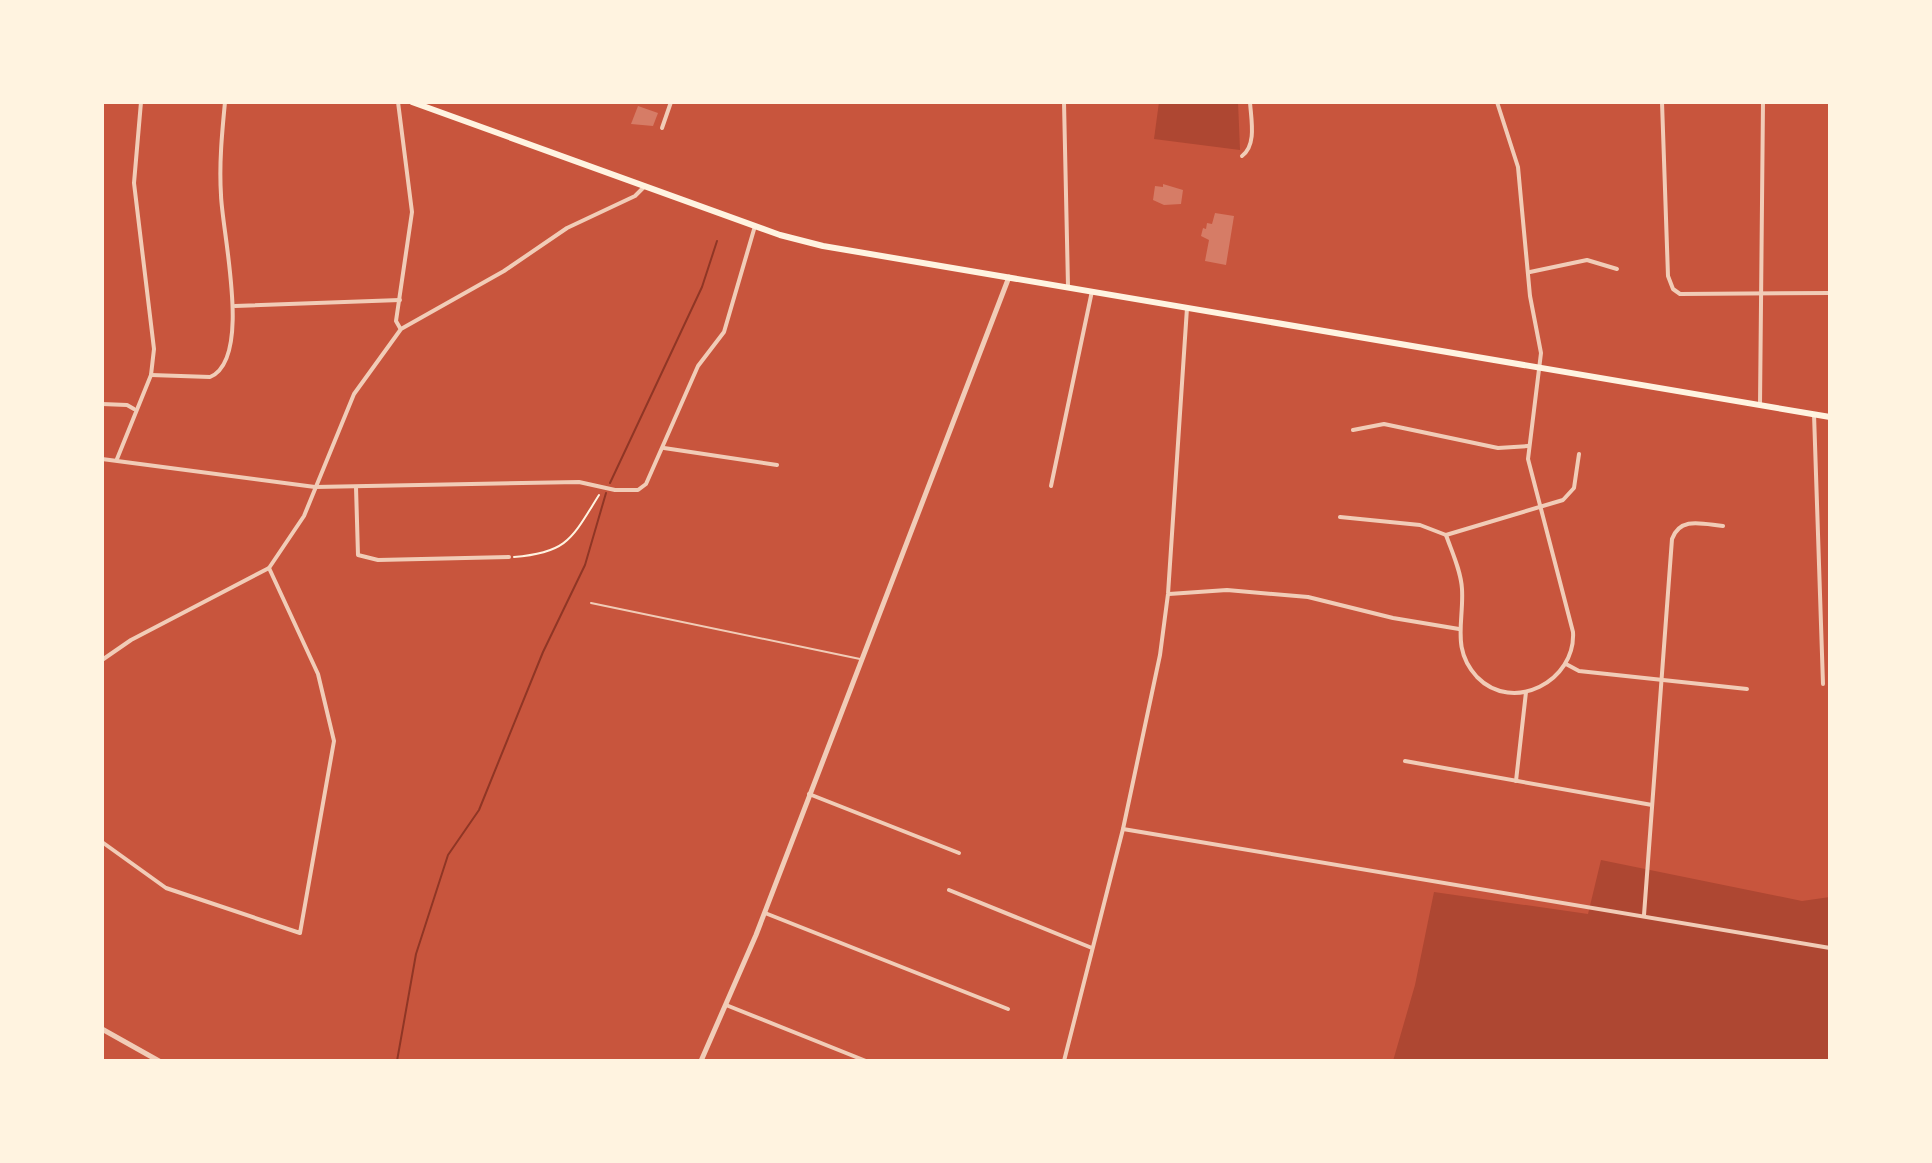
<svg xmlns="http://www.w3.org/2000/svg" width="1932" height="1163" viewBox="0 0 1932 1163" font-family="'Exo 2',sans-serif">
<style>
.green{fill:#ae4732}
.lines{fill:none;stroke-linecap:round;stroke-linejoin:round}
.stream{stroke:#8f3625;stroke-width:2}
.building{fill:#d67c66}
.path{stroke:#fff3e0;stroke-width:2}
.service{stroke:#f1ccb7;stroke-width:2}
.minor{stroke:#f1ccb7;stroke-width:4}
.tertiary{stroke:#f1ccb7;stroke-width:5}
.secondary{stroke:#fff3e0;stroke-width:6}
</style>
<rect width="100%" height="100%" fill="#c8553d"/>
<!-- green -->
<g class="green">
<path d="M1159 102H1238L1240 150 1154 139Z"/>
<path d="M1601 860 1802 901 1830 897V1061H1393L1415 985 1434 892 1588 914Z"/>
</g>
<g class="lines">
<!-- stream -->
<g class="stream">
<path d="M610 483 702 287 717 241"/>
<path d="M397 1061 416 954 448 855 479 810 543 652 585 565 606 493"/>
</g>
</g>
<!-- building -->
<g class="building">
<path d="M638 106 658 113 653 126 631 124Z"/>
<path d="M1163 184 1183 190 1181 204 1164 205 1153 200 1155 186 1163 187Z"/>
<path d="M1215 213 1234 216 1226 265 1205 261 1209 240 1201 236 1203 228 1206 229 1207 223 1212 224Z"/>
</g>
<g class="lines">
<!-- path -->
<path class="path" d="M514 557C568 553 572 538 599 495"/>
<!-- service -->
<path class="service" d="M591 603 860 659"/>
<!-- minor -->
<g class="minor">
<path d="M398 102 412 212 396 321 400 328"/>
<path d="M1064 102 1068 286"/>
<path d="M1662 102 1668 276 1673 289 1680 294 1830 293"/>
<path d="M662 128 671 102"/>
<path d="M1242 156C1257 145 1251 119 1250 102"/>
<path d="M1530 272 1587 260 1617 269"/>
<path d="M235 306 400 300"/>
<path d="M151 375 210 377C253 359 222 233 221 195 219 164 222 133 225 102"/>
<path d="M102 404 127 405 134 409"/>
<path d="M1760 405 1763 102"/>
<path d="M1814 414 1823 684"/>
<path d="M1353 430 1384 424 1498 448 1528 446"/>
<path d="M664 448 777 465"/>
<path d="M102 459 315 487 579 482 615 490H638L646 484 698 366 724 332 755 226"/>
<path d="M117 459 151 375 154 349 134 183 141 102"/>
<path d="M1051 486 1092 291"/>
<path d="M356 487 358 555 378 560 509 557"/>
<path d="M1340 517 1420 525 1446 535 1563 500 1574 488 1579 454"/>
<path d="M1446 535C1452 552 1461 571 1462 589 1464 622 1451 649 1477 677 1513 714 1576 681 1573 632L1528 459 1541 353 1530 296 1518 167 1497 102"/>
<path d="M1169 594 1227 590 1308 597 1393 618 1459 629"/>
<path d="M102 660 131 640 269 568 304 516 354 394 401 329 504 271 567 228 635 196 644 187"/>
<path d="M1566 664 1579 671 1747 689"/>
<path d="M1405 761 1652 805"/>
<path d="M1516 781 1526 692"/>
<path d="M809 794 959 853"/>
<path d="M1123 829 1830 948"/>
<path d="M102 842 166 888 300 933 334 741 318 674 269 568"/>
<path d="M949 890 1092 948"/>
<path d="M765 913 1008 1009"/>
<path d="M1644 915 1672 539C1680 516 1703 524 1723 526"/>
<path d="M726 1005 866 1061"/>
<path d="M1064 1061 1123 829 1160 655 1168 594 1187 308"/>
</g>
<!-- tertiary -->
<g class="tertiary">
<path d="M102 1029 159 1061"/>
<path d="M701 1061 756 935 1009 277"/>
</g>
<!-- secondary -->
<path class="secondary" d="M412 102 780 235 823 246 1830 417"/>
</g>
<!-- border -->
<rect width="1932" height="1163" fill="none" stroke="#fff3e0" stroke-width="208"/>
</svg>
